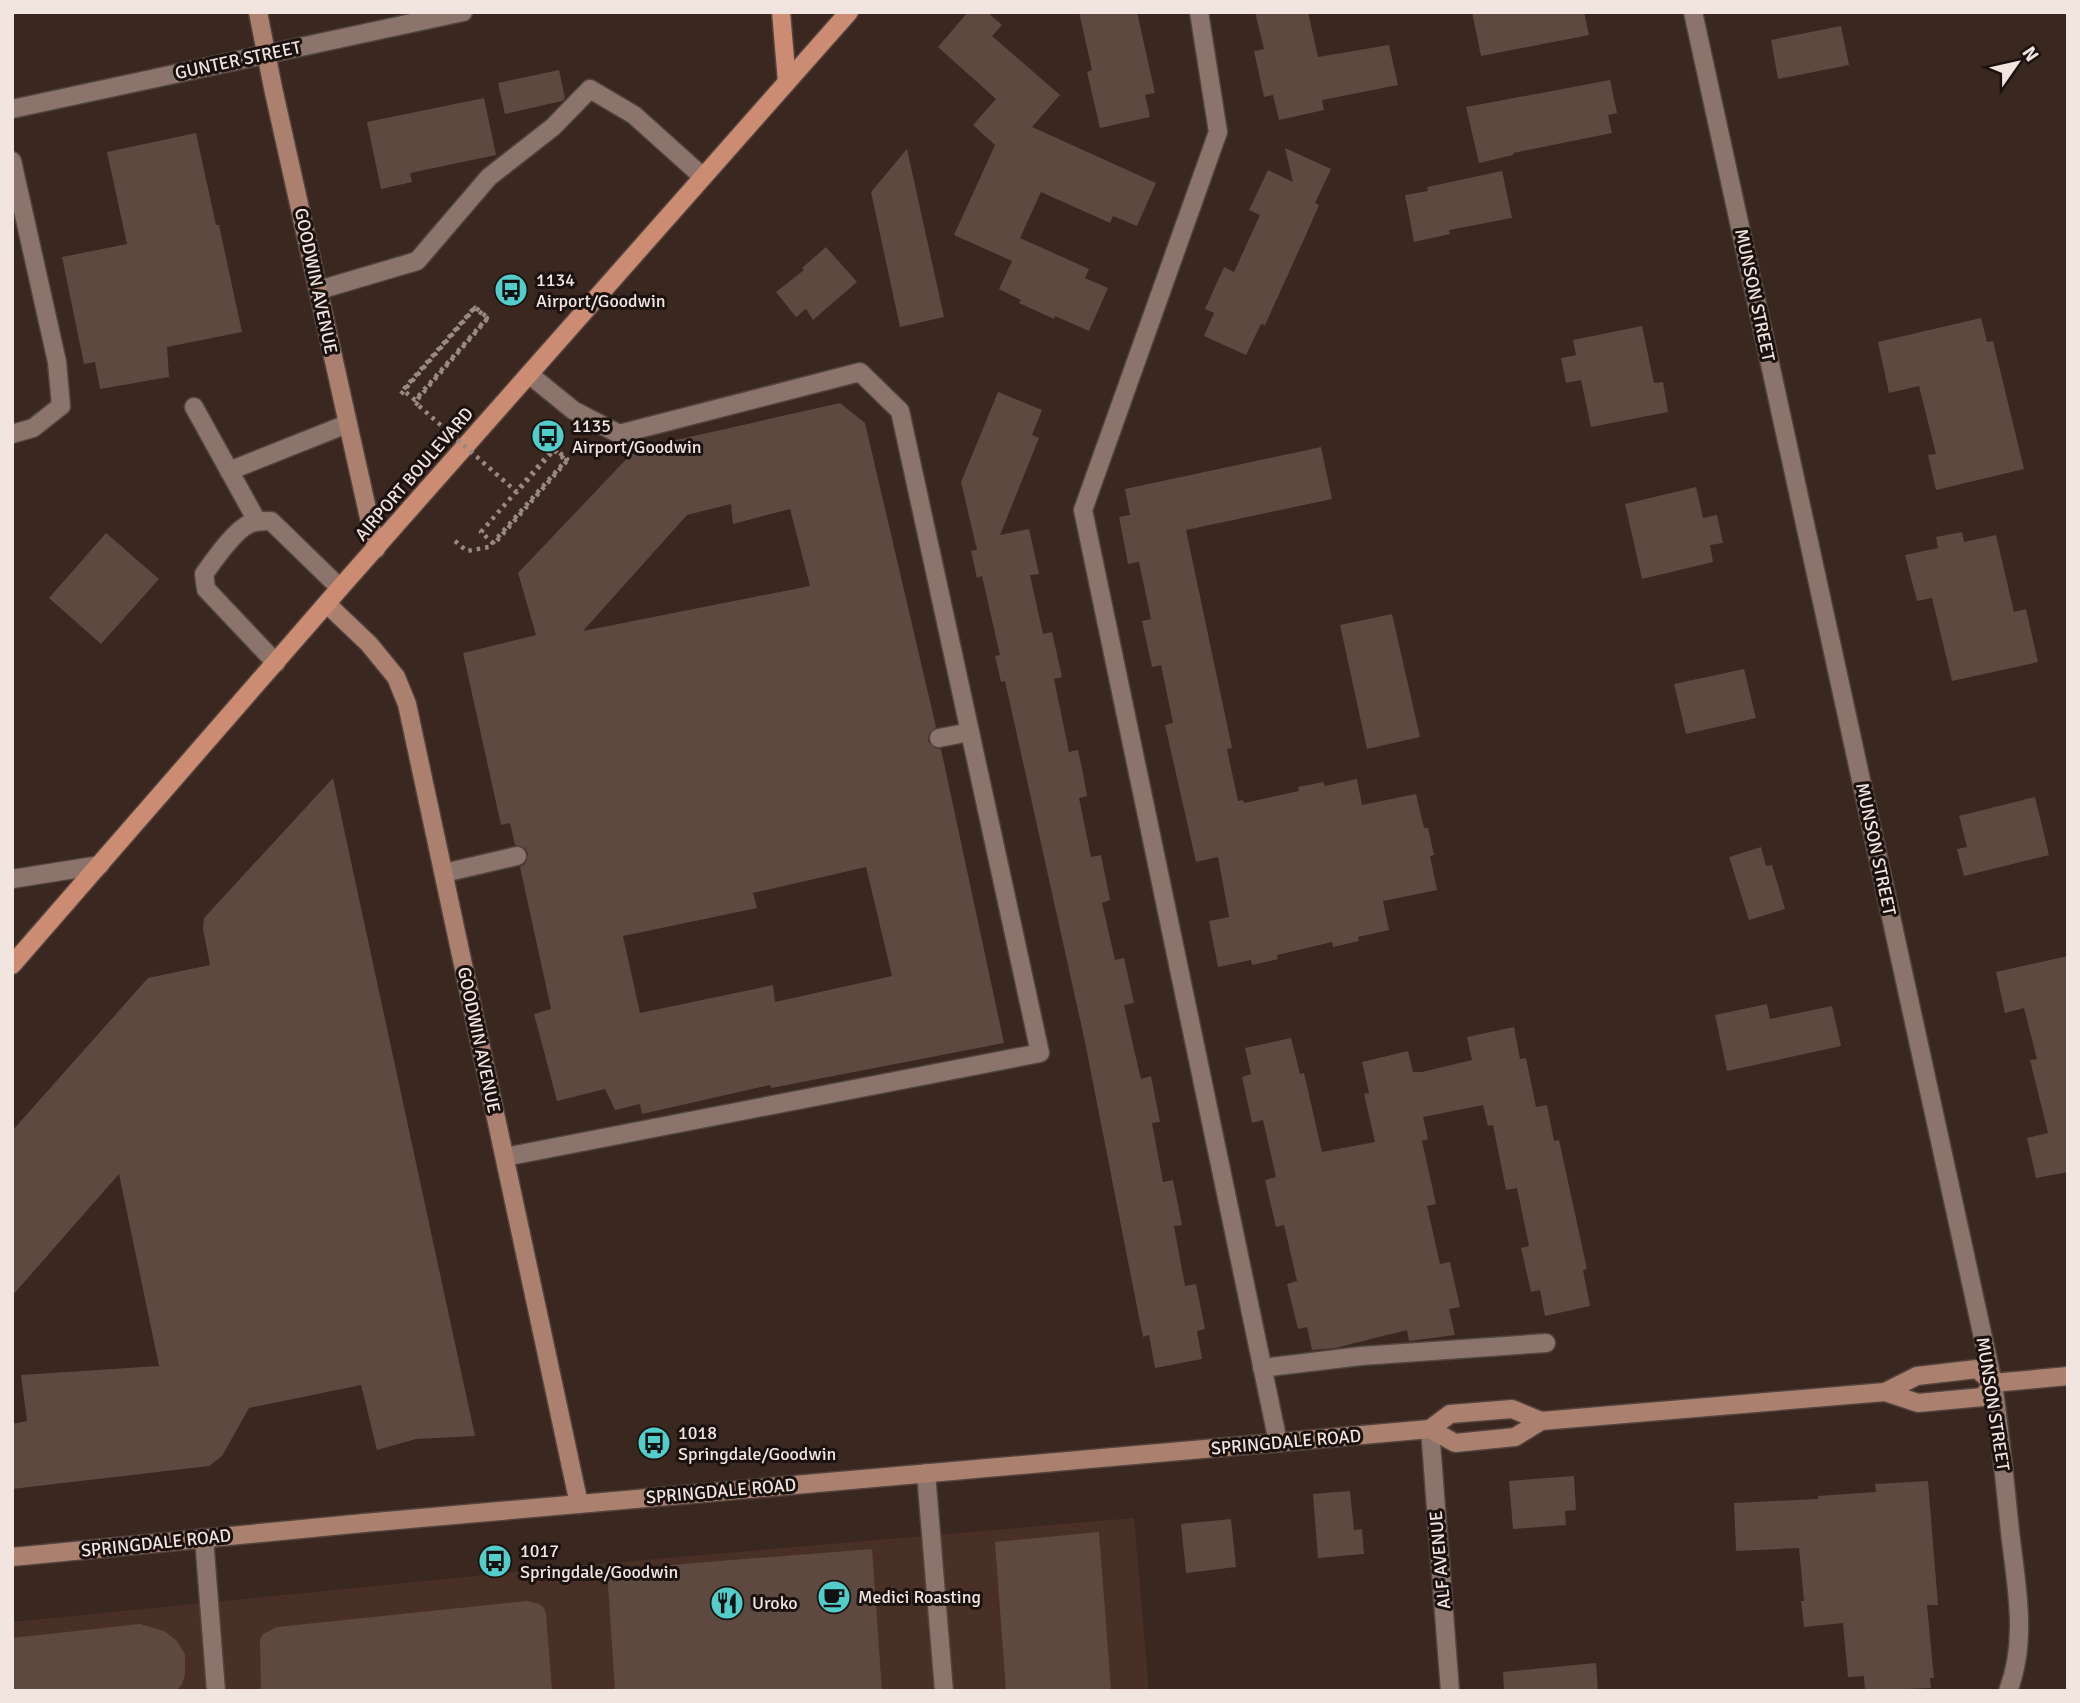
<svg xmlns="http://www.w3.org/2000/svg" width="2080" height="1703" viewBox="0 0 2080 1703" font-family="Signika,sans-serif">
<style>
.built{fill:#483026}
.building{fill:#5e4941;fill-rule:evenodd}
.lines{fill:none;stroke-linecap:round;stroke-linejoin:round}
.lane-casing{stroke:#52433d;stroke-width:21}
.street-casing{stroke:#52433d;stroke-width:21}
.secondary-casing{stroke:#52433d;stroke-width:21}
.primary-casing{stroke:#52433d;stroke-width:21}
.path{stroke:#998983;stroke-width:4.5;stroke-dasharray:3.5 5;stroke-linecap:butt}
.lane{stroke:#8b746b;stroke-width:18}
.street{stroke:#8b746b;stroke-width:18}
.secondary{stroke:#ab806f;stroke-width:18}
.primary{stroke:#cb8c73;stroke-width:18}
.path-bridge{stroke:#998983;stroke-width:4.5;stroke-dasharray:3.5 5;stroke-linecap:butt}
.labels{text-anchor:middle;stroke-width:6;stroke-linejoin:round;paint-order:stroke}
.street-label{font-size:18px;fill:#f2e5e0;stroke:#1b120f}
.poi-label{font-size:18px;fill:#f2e5e0;stroke:#1b120f;text-anchor:start}
</style>
<rect width="100%" height="100%" fill="#3a271f"/>
<!-- built -->
<path class="built" d="M1134 1518 1149 1691H12V1622L585 1565Z"/>
<!-- building -->
<g class="building">
<path d="M968 12H987L1002 25 992 36 1060 95 1032 127 1156 183 1137 226 1113 216 1110 223 1041 192 1020 238 1089 269 1085 278 1108 288 1089 331 1055 316 1054 319 1019 303 1021 300 999 289 1012 261 954 235 995 145 973 125 996 99 938 47Z"/>
<path d="M1079 12H1137L1155 93 1145 95 1150 117 1100 128 1087 72 1092 70Z"/>
<path d="M1255 12H1308L1318 57 1389 45 1398 85 1322 100 1324 110 1279 120 1273 95 1264 97 1254 51 1264 49Z"/>
<path d="M1472 12H1584L1589 35 1481 56Z"/>
<path d="M1841 26 1849 65 1778 79 1771 40Z"/>
<path d="M559 70 565 98 562 101 505 114 498 83Z"/>
<path d="M1610 80 1617 113 1608 115 1612 133 1513 153V155L1479 163 1466 107Z"/>
<path d="M484 98 496 155 410 173 412 182 381 189 367 122Z"/>
<path d="M196 133 216 225H219L242 332 167 347 169 377 100 389 95 362 84 364 62 257 127 244 107 152Z"/>
<path d="M1285 148 1331 169 1315 203 1319 205 1305 237 1265 325 1261 324 1246 355 1204 336 1214 313 1205 309 1224 267 1234 272 1260 215 1249 210 1268 170 1293 182Z"/>
<path d="M907 149 944 317 900 327 871 192Z"/>
<path d="M1502 171 1512 218 1449 230 1450 234 1414 242 1405 195 1428 191 1427 187Z"/>
<path d="M826 247 857 282 813 320 806 309 796 317 776 292 804 270 802 268Z"/>
<path d="M1981 318 1987 342 1993 341 2024 469 1936 490 1928 455 1936 454 1919 386 1889 393 1878 342Z"/>
<path d="M1642 326 1654 383 1663 382 1668 412 1591 427 1581 380 1566 383 1561 358 1576 355 1573 340Z"/>
<path d="M998 392 1042 410 1032 435 1039 438 1000 535 1029 529 1039 574 1030 575 1043 634 1052 632 1062 677 1054 679 1069 752 1078 750 1083 773 1087 796 1079 798 1091 857 1101 855 1110 900 1102 903 1115 960 1124 958 1134 1003 1124 1005 1135 1054 1141 1079 1151 1076 1160 1122 1152 1123 1163 1182 1173 1180 1182 1225 1174 1226 1185 1286 1196 1284 1205 1329 1197 1331 1202 1359 1155 1368 1149 1335 1143 1337 1135 1297 1085 1042 1005 681 1001 682 995 656 1000 655 982 576 977 578 971 551 977 550 961 482Z"/>
<path d="M840 403 865 423 936 727 929 734 928 741 935 748 941 749 1004 1043 771 1088 770 1085 642 1114 640 1104 615 1110 605 1089 557 1101 534 1014 551 1009 520 867 525 864 528 854 525 848 515 845 510 823 501 825 463 653 536 635 518 573 636 449ZM731 504 733 524 790 509 810 586 583 631 687 515ZM866 867 892 976 775 1002 773 985 640 1013 623 936 757 908 753 893Z"/>
<path d="M1321 447 1332 499 1186 530 1232 748 1227 749 1238 801 1243 800 1244 803 1299 791 1298 787 1323 782 1325 786 1357 779 1362 805 1416 794 1424 828H1428L1434 855 1430 856 1437 890 1383 901 1389 930 1358 937 1359 941 1333 947 1332 942 1277 955 1278 959 1252 965 1251 960 1218 967 1209 921 1229 917 1218 857 1196 862 1165 725 1173 723 1161 665 1152 667 1142 621 1151 619 1139 562 1128 564 1119 517 1130 515 1125 489Z"/>
<path d="M1696 487 1703 518 1717 515 1723 543 1710 545 1713 562 1642 579 1625 504Z"/>
<path d="M1962 532 1964 542 1996 535 2014 612 2026 609 2038 662 1952 681 1932 598 1917 601 1905 555 1938 548 1936 537Z"/>
<path d="M106 533 159 579 101 644 49 598Z"/>
<path d="M1392 614 1420 737 1367 749 1340 625Z"/>
<path d="M1744 669 1756 718 1686 734 1674 684Z"/>
<path d="M333 778 475 1436 416 1439 377 1450 361 1385 249 1408 222 1456 209 1466 12 1489V1424L27 1421 21 1375 159 1366 119 1174 12 1296V1131L148 978 210 965 203 929 204 918Z"/>
<path d="M2035 797 2049 855 1964 876 1957 849 1967 847 1959 816Z"/>
<path d="M1761 847 1766 866 1772 865 1785 909 1749 920 1729 857Z"/>
<path d="M2068 956V1172L2036 1178 2027 1138 2048 1133 2030 1060 2037 1059 2024 1008 2005 1013 1996 972Z"/>
<path d="M1767 1004 1770 1019 1832 1006 1841 1046 1727 1071 1715 1015Z"/>
<path d="M1514 1027 1520 1059 1526 1058 1536 1107 1547 1105 1554 1141 1559 1140 1587 1269 1583 1270 1590 1306 1545 1316 1540 1290 1531 1292 1521 1248 1529 1246 1517 1188 1506 1190 1493 1125 1488 1126 1483 1105 1423 1117 1428 1139 1422 1141 1436 1204 1427 1206 1440 1264 1450 1262 1460 1307 1449 1309 1455 1335 1409 1341 1407 1330 1335 1348 1312 1350 1307 1327 1298 1329 1287 1284 1297 1281 1284 1225 1276 1227 1265 1180 1276 1177 1263 1120 1252 1123 1242 1077 1251 1074 1245 1048 1291 1038 1300 1074 1304 1073 1322 1152 1375 1142 1364 1094 1369 1093 1362 1062 1408 1051 1413 1072H1422L1472 1060 1467 1037Z"/>
<path d="M1574 1476 1576 1510 1565 1511 1566 1525 1513 1529 1509 1481Z"/>
<path d="M1928 1481 1938 1605H1927L1934 1678H1930L1931 1688 1865 1691 1864 1676 1848 1677 1843 1623 1804 1627 1801 1601H1804L1799 1548 1736 1551 1734 1503 1818 1499V1496L1876 1492 1875 1484Z"/>
<path d="M1350 1491 1354 1530 1362 1529 1364 1554 1318 1558 1313 1494Z"/>
<path d="M1231 1519 1236 1567 1186 1573 1181 1524Z"/>
<path d="M1099 1532 1111 1691H1006L995 1542Z"/>
<path d="M872 1549 882 1691H615L607 1570Z"/>
<path d="M527 1601 539 1604 544 1608 546 1614 552 1691H261L260 1640 263 1634 277 1627Z"/>
<path d="M140 1624 164 1631 176 1640 185 1654V1675L182 1684 176 1691H12V1638Z"/>
<path d="M1596 1663 1598 1691H1504L1503 1672Z"/>
</g>
<g class="lines">
<defs>
<g id="lane">
<path d="M1199 12 1218 132 1083 510 1278 1442"/>
<path d="M12 161 57 362 61 406 33 428 12 434"/>
<path d="M319 290 417 261 489 177 553 127 590 89 634 115 703 177"/>
<path d="M194 407 257 521"/>
<path d="M229 471 347 424"/>
<path d="M276 663 206 589 204 574C214 560 230 537 244 527 252 521 261 521 271 521L340 588"/>
<path d="M939 738 970 732"/>
<path d="M444 873 517 856"/>
<path d="M505 1157 1040 1053 900 411 860 372 619 434 573 410 530 375"/>
<path d="M1262 1368 1361 1356 1546 1343"/>
<path d="M926 1473 944 1691"/>
<path d="M204 1538 216 1691"/>
</g>
<g id="street">
<path d="M1693 12 1993 1383C2000 1432 2005 1482 2010 1532 2016 1584 2028 1640 2008 1691"/>
<path d="M12 109 463 12"/>
<path d="M12 879 100 865"/>
<path d="M1430 1429 1450 1691"/>
</g>
<g id="secondary">
<path d="M258 12 273 88 376 549"/>
<path d="M327 604 369 644 396 677 407 704 579 1504"/>
<path d="M1885 1392 1918 1403 1983 1397 1993 1383"/>
<path d="M1430 1429 1455 1443 1515 1437 1541 1421"/>
<path d="M12 1557 364 1523 1430 1429 1450 1414 1475 1412 1512 1409 1541 1421 1885 1392 1917 1376 1977 1369 1993 1383 2068 1376"/>
</g>
<g id="primary">
<path d="M781 12 787 82"/>
<path d="M12 965 340 588 849 12"/>
</g>
</defs>
<!-- lane casing -->
<use href="#lane" class="lane-casing"/>
<!-- street casing -->
<use href="#street" class="street-casing"/>
<!-- secondary casing -->
<use href="#secondary" class="secondary-casing"/>
<!-- primary casing -->
<use href="#primary" class="primary-casing"/>
<!-- path -->
<g class="path">
<path d="M401 394 475 308 487 318 415 400 403 390 475 307 488 318 415 402 419 406"/>
<path d="M455 541 467 551 489 547 567 459 554 448 481 532 494 544 567 461 554 450 517 492 511 487"/>
</g>
<!-- lane -->
<use href="#lane" class="lane"/>
<!-- street -->
<use href="#street" class="street"/>
<!-- secondary -->
<use href="#secondary" class="secondary"/>
<!-- primary -->
<use href="#primary" class="primary"/>
<!-- path-bridge -->
<path class="path-bridge" d="M419 406 511 487"/>
</g>
<!-- icons -->
<defs>
<symbol id="bus-disc" viewBox="-11 -11 22 22"><circle r="9.5" fill="#53cdca" stroke="#1b120f"/><path d="M-5-6H5V4H4V6H2V4H-2V6H-4V4H-5ZM-3.5-4V0h7V-4ZM-3.5 1.2v1.5H-2V1.2ZM2 1.2v1.5H3.5V1.2Z" fill="#111"/></symbol>
<symbol id="cafe-disc" viewBox="-11 -11 22 22"><circle r="9.5" fill="#53cdca" stroke="#1b120f"/><path d="M-5.5-4.5H6V0H3Q3 3.5 0 3.5H-2.5Q-5.5 3.5-5.5 0ZM3-3.2v2h1.7v-2ZM-6 4.5H4V6H-6Z" fill="#111"/></symbol>
<symbol id="restaurant-disc" viewBox="-11 -11 22 22"><circle r="9.5" fill="#53cdca" stroke="#1b120f"/><path d="M-5-6h1v4h1v-4h1v4h1v-4h1v5L-1.5 .5V6h-2V.5L-5-1ZM5-6V6H3V1.5H1.5Q1.5-4 5-6Z" fill="#111"/></symbol>
</defs>
<g fill-rule="evenodd">
<use href="#bus-disc" x="492" y="271" width="38" height="38"/>
<use href="#bus-disc" x="529" y="417" width="38" height="38"/>
<use href="#bus-disc" x="635" y="1424" width="38" height="38"/>
<use href="#bus-disc" x="476" y="1542" width="38" height="38"/>
<use href="#cafe-disc" x="815" y="1578" width="38" height="38"/>
<use href="#restaurant-disc" x="708" y="1584" width="38" height="38"/>
</g>
<g class="labels">
<!-- street labels -->
<g class="street-label">
<text transform="translate(238 60) rotate(-12)" y="6">GUNTER STREET</text>
<text transform="translate(316 281) rotate(78)" y="6">GOODWIN AVENUE</text>
<text transform="translate(1755 295) rotate(78)" y="6">MUNSON STREET</text>
<text transform="translate(414 474) rotate(-49)" y="6">AIRPORT BOULEVARD</text>
<text transform="translate(1876 849) rotate(78)" y="6">MUNSON STREET</text>
<text transform="translate(479 1040) rotate(78)" y="6">GOODWIN AVENUE</text>
<text transform="translate(1993 1404) rotate(81)" y="6">MUNSON STREET</text>
<text transform="translate(1286 1442) rotate(-5)" y="6">SPRINGDALE ROAD</text>
<text transform="translate(721 1491) rotate(-5)" y="6">SPRINGDALE ROAD</text>
<text transform="translate(156 1543) rotate(-6)" y="6">SPRINGDALE ROAD</text>
<text transform="translate(1440 1560) rotate(-95)" y="6">ALF AVENUE</text>
</g>
<!-- poi labels -->
<g class="poi-label">
<text x="536" y="286">1134<tspan x="536" dy="21">Airport/Goodwin</tspan></text>
<text x="572" y="432">1135<tspan x="572" dy="21">Airport/Goodwin</tspan></text>
<text x="678" y="1439">1018<tspan x="678" dy="21">Springdale/Goodwin</tspan></text>
<text x="520" y="1557">1017<tspan x="520" dy="21">Springdale/Goodwin</tspan></text>
<text x="858" y="1603">Medici Roasting</text>
<text x="752" y="1609">Uroko</text>
</g>
</g>
<!-- border -->
<rect width="2080" height="1703" fill="none" stroke="#f2e5e0" stroke-width="28"/>
<!-- north arrow -->
<g transform="translate(2017 63) rotate(56)" stroke="#1b120f" stroke-width="5" paint-order="stroke">
<path d="M0-5L12 26L0 18L-12 26Z" fill="#f2e5e0"/>
<text y="-10" font-size="19" font-weight="bold" text-anchor="middle" fill="#f2e5e0">N</text>
</g>
</svg>
